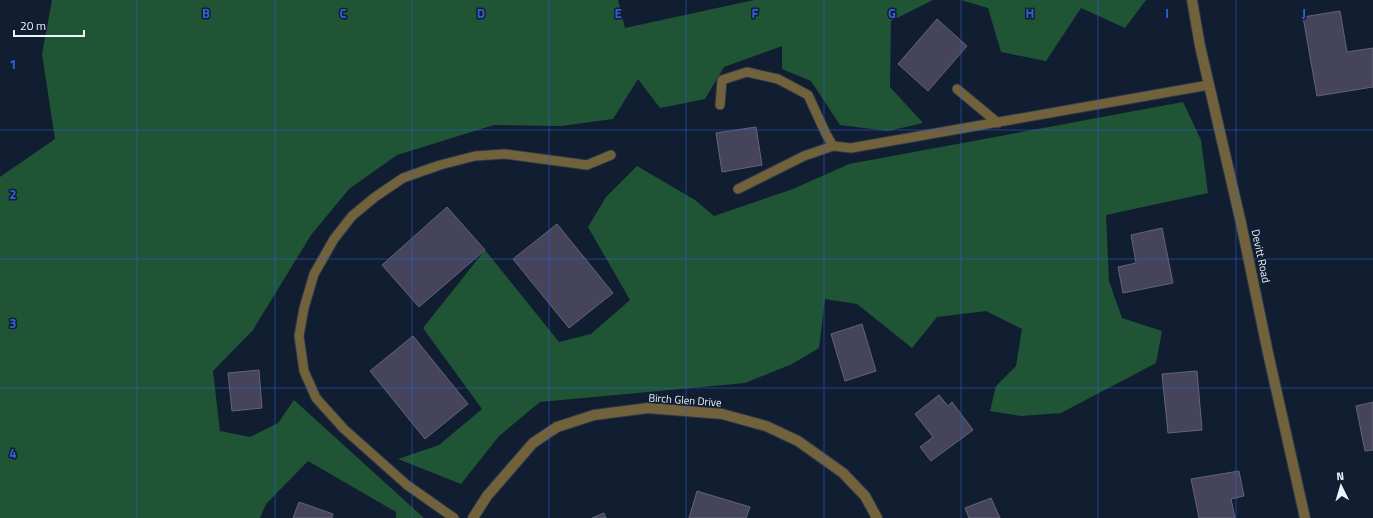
<svg xmlns="http://www.w3.org/2000/svg" width="1373" height="518" viewBox="0 0 1373 518" font-family="'Titillium Web',sans-serif">
<style>
.forest{fill:#1f5435}
.building{fill:#46435c;stroke:#65627c}
.lines{fill:none;stroke-linecap:round;stroke-linejoin:round}
.service-casing{stroke:#2b3849;stroke-width:11}
.minor-casing{stroke:#2b3849;stroke-width:12}
.service{stroke:#71623c;stroke-width:9}
.minor{stroke:#71623c;stroke-width:10}
.grid{fill:none;stroke:#325edc;stroke-width:1;stroke-opacity:0.55}
.labels{text-anchor:middle;stroke-width:3;stroke-linejoin:round;paint-order:stroke}
.street-label{font-size:11px;fill:#ebf3fd;stroke:#111e31}
.grid-label{font-size:13px;text-anchor:middle;font-weight:bold;fill:#325edc;stroke:#111e31;stroke-width:3;stroke-linejoin:round;paint-order:stroke}
</style>
<rect width="100%" height="100%" fill="#111e31"/>
<!-- forest -->
<g class="forest">
<path d="M52 0H618L625 28 754 0H933L891 21 890 87 923 123 888 131 840 125 811 81 782 69V46L724 67 705 99 660 108 638 79 613 119 561 126 494 125 397 155 349 189 311 235 253 330 213 371 220 431 250 437 278 423 294 400 424 518H396V512L308 461 266 504 260 518H0V177L55 139 42 54Z"/>
<path d="M961 0H1146L1125 28 1081 8 1046 61 1001 52 988 8Z"/>
<path d="M1183 102 1201 140 1208 193 1106 215 1109 281 1122 318 1162 331 1156 363 1061 413 1021 416 990 411 996 386 1016 366 1022 329 986 311 937 317 912 348 857 304 825 299 819 348 792 364 745 383 540 402 499 436 461 484 398 459 439 445 482 409 423 328 485 250 559 342 591 334 630 300 588 227 606 197 637 166 695 200 714 216 793 189 849 164Z"/>
</g>
<!-- building -->
<g class="building">
<path d="M1340 11 1347 52 1373 48V87L1317 96 1303 17Z"/>
<path d="M937 19 967 46 928 91 898 64Z"/>
<path d="M756 127 762 165 722 172 716 133Z"/>
<path d="M447 207 485 250 419 307 382 265Z"/>
<path d="M557 224 613 293 569 328 513 259Z"/>
<path d="M1162 228 1173 283 1123 293 1118 267 1136 263 1131 235Z"/>
<path d="M862 324 876 371 845 381 831 334Z"/>
<path d="M413 336 468 404 425 439 370 371Z"/>
<path d="M259 370 262 408 232 411 228 373Z"/>
<path d="M1197 371 1202 430 1168 433 1162 374Z"/>
<path d="M939 395 948 406 952 402 973 430 931 461 920 447 933 437 915 414Z"/>
<path d="M1373 402V450L1365 451 1356 406Z"/>
<path d="M1239 471 1244 496 1231 499 1235 518H1199L1191 479Z"/>
<path d="M697 491 750 507 746 518H689Z"/>
<path d="M991 498 1000 518H969L965 508Z"/>
<path d="M299 502 333 514 332 518H293Z"/>
<path d="M604 513 606 518H592Z"/>
</g>
<g class="lines">
<defs>
<g id="service">
<path d="M957 89 998 123"/>
<path d="M720 105 722 80 747 72 778 79 808 95 826 134 833 146 851 148 1209 85"/>
<path d="M738 189 804 156 833 146"/>
<path d="M454 518 407 485 344 429 316 398 304 371 299 336 304 308 314 274 334 239 352 216 375 197 403 178 440 165 475 156 505 154 587 165 611 155"/>
</g>
<g id="minor">
<path d="M1192 0 1200 46 1241 223 1268 353 1305 518"/>
<path d="M473 518 487 496 533 443 557 427 594 415 648 408 722 414 766 426 798 441 843 473 865 496 877 518"/>
</g>
</defs>
<!-- service casing -->
<use href="#service" class="service-casing"/>
<!-- minor casing -->
<use href="#minor" class="minor-casing"/>
<!-- service -->
<use href="#service" class="service"/>
<!-- minor -->
<use href="#minor" class="minor"/>
</g>
<!-- grid -->
<path class="grid" d="M137 0V518M275 0V518M412 0V518M549 0V518M686 0V518M824 0V518M961 0V518M1098 0V518M1236 0V518M0 130H1373M0 259H1373M0 388H1373"/>
<g class="labels">
<!-- street labels -->
<g class="street-label">
<text transform="translate(1261 256) rotate(78)" y="4">Devitt Road</text>
<text transform="translate(685 400) rotate(4)" y="4">Birch Glen Drive</text>
</g>
</g>
<g class="grid-label">
<text x="206" y="18">B</text>
<text x="343" y="18">C</text>
<text x="481" y="18">D</text>
<text x="618" y="18">E</text>
<text x="755" y="18">F</text>
<text x="892" y="18">G</text>
<text x="1030" y="18">H</text>
<text x="1167" y="18">I</text>
<text x="1304" y="18">J</text>
<text x="13" y="69">1</text>
<text x="13" y="199">2</text>
<text x="13" y="328">3</text>
<text x="13" y="458">4</text>
</g>
<!-- north arrow -->
<g transform="translate(1341 486) rotate(355)" stroke="#111e31" stroke-width="3" paint-order="stroke">
<path d="M0-3L7 15L0 10L-7 15Z" fill="#ebf3fd"/>
<text y="-6" font-size="11" font-weight="bold" text-anchor="middle" fill="#ebf3fd">N</text>
</g>
<!-- scale -->
<path d="M14 30v6h70v-6" fill="none" stroke="#ebf3fd" stroke-width="2"/>
<text x="20" y="30" font-size="12" fill="#ebf3fd" stroke="#111e31" stroke-width="3" paint-order="stroke">20 m</text>
</svg>
